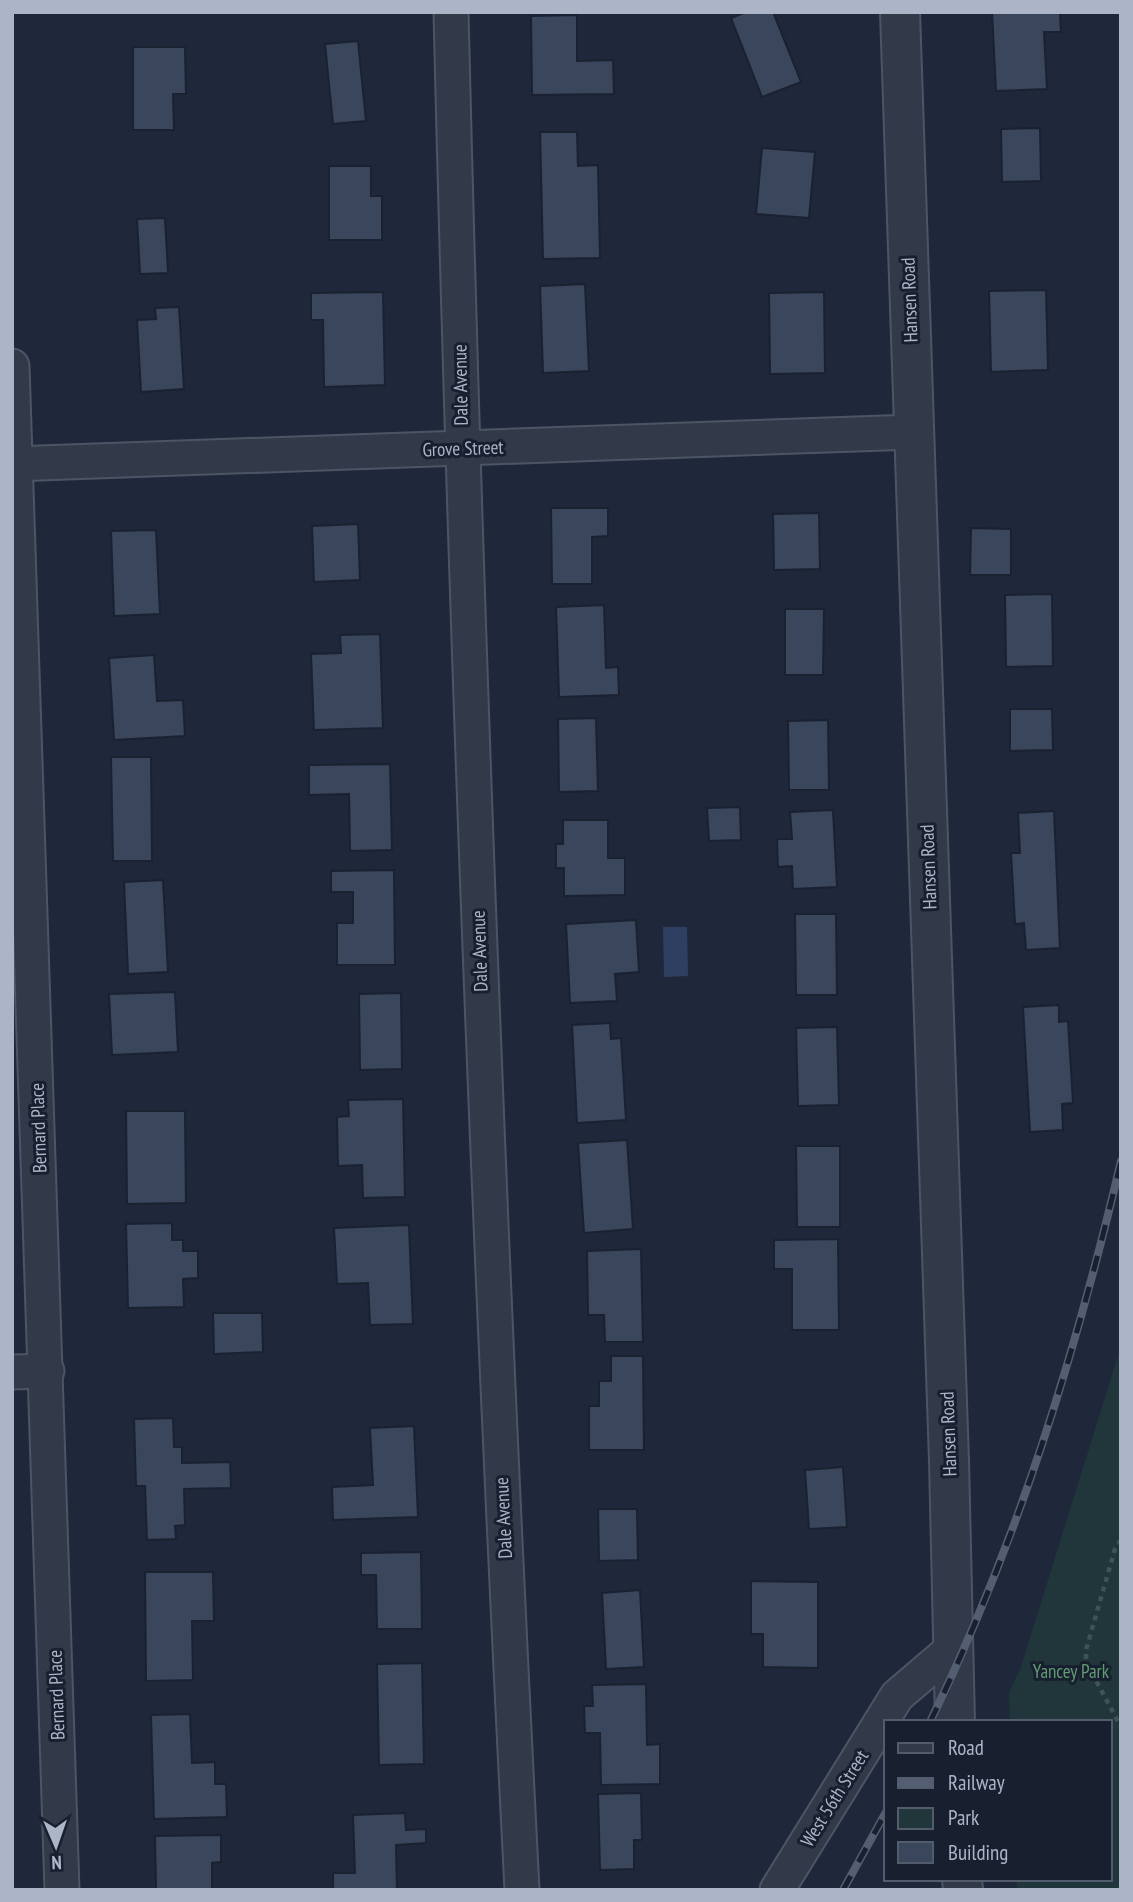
<svg xmlns="http://www.w3.org/2000/svg" width="1133" height="1902" viewBox="0 0 1133 1902" font-family="'PT Sans Narrow',sans-serif">
<style>
.green{fill:#20363b}
.water{fill:#2e3f61}
.building{fill:#3a465b;stroke:#1a2131;stroke-width:2}
.lines{fill:none;stroke-linecap:round;stroke-linejoin:round}
.minor-casing{stroke:#4d5565;stroke-width:37}
.tertiary-casing{stroke:#4d5565;stroke-width:42}
.path{stroke:#3e5359;stroke-width:4.5;stroke-dasharray:5 5;stroke-linecap:butt}
.minor{stroke:#323a4a;stroke-width:33}
.tertiary{stroke:#323a4a;stroke-width:38}
.rail-casing{stroke:#545e72;stroke-width:8}
.rail{stroke:#18202f;stroke-width:5;stroke-dasharray:16;stroke-linecap:butt}
.labels{text-anchor:middle;stroke-width:6;stroke-linejoin:round;paint-order:stroke}
.street-label{font-size:19px;fill:#acb5c7;stroke:#18202f}
.park-label{font-size:19px;fill:#629a73;stroke:#18202f}
</style>
<rect width="100%" height="100%" fill="#1e283a"/>
<!-- green -->
<path class="green" d="M1121 1346V1890H1017V1879H1110V1722H1010L1009 1692 1020 1670Z"/>
<!-- water -->
<path class="water" d="M663 927H687L688 976 664 977Z"/>
<!-- building -->
<g class="building">
<path d="M746 12H773L801 82 762 97 731 18Z"/>
<path d="M992 12H1060L1061 32H1044L1047 89 996 91Z"/>
<path d="M577 15V61L613 60 614 94 532 95 531 16Z"/>
<path d="M358 41 366 121 333 124 325 44Z"/>
<path d="M133 47H185L186 94H173L174 130H133Z"/>
<path d="M1040 128 1041 181 1002 182 1001 129Z"/>
<path d="M540 132H577L578 166 598 165 600 258 543 259Z"/>
<path d="M762 148 815 152 809 218 756 214Z"/>
<path d="M329 166H371V196H382V240H329Z"/>
<path d="M165 218 168 273 140 274 137 219Z"/>
<path d="M585 284 589 371 543 373 540 286Z"/>
<path d="M1046 290 1048 370 991 372 989 291Z"/>
<path d="M383 292 385 385 324 387 323 320H311V293Z"/>
<path d="M824 292 825 373 770 374 769 293Z"/>
<path d="M179 307 184 389 141 392 137 320 156 319 155 308Z"/>
<path d="M551 508H608V536L592 537V584H552Z"/>
<path d="M819 513 820 569 774 570 773 514Z"/>
<path d="M358 524 360 580 314 582 312 526Z"/>
<path d="M971 528 1011 529V575H970Z"/>
<path d="M156 530 160 614 114 616 111 531Z"/>
<path d="M1052 594 1053 666 1006 667 1005 595Z"/>
<path d="M604 605 606 668 618 667 619 695 559 697 556 607Z"/>
<path d="M785 609H824L823 675H785Z"/>
<path d="M380 634 383 728 314 730 311 654 341 653 340 635Z"/>
<path d="M154 655 157 701 183 700 185 736 114 740 109 658Z"/>
<path d="M1010 709H1052L1053 750 1010 751Z"/>
<path d="M596 718 598 791 559 792 558 719Z"/>
<path d="M828 720 829 790H789L788 721Z"/>
<path d="M111 757H151L152 861H113Z"/>
<path d="M390 764 392 850 350 851 349 794 309 795V765Z"/>
<path d="M740 807 741 840 709 841 707 808Z"/>
<path d="M833 810 837 887 793 889 792 866 778 867 777 839H792L790 812Z"/>
<path d="M1054 811 1060 948 1026 950 1024 923 1015 924 1011 853H1020L1018 813Z"/>
<path d="M563 820H608V858H625V895L564 896V868H556V844H563Z"/>
<path d="M394 870 395 965H337V923H353V892H331V871Z"/>
<path d="M163 880 168 972 128 974 124 882Z"/>
<path d="M795 914H836L837 995H796Z"/>
<path d="M636 920 639 972 615 974 617 1001 570 1003 566 924Z"/>
<path d="M175 992 178 1052 112 1055 109 994Z"/>
<path d="M401 993 402 1069 360 1070 359 994Z"/>
<path d="M1059 1005V1022L1068 1021 1073 1103 1062 1104 1063 1130 1030 1132 1023 1007Z"/>
<path d="M610 1023 611 1039 621 1038 626 1120 577 1123 572 1025Z"/>
<path d="M837 1027 839 1105 798 1106 796 1028Z"/>
<path d="M403 1099 405 1197 363 1198 362 1165 338 1166 337 1117 349 1116 348 1100Z"/>
<path d="M126 1111H185L186 1203 127 1204Z"/>
<path d="M627 1140 633 1229 584 1233 578 1143Z"/>
<path d="M796 1146H840V1227H797Z"/>
<path d="M172 1223V1240H183V1251H198V1278L183 1279 184 1307 128 1308 126 1224Z"/>
<path d="M409 1225 413 1324 370 1325 368 1283 337 1284 334 1228Z"/>
<path d="M838 1239 839 1330H792V1269H774V1240Z"/>
<path d="M641 1249 643 1342H605L604 1315H588L587 1251Z"/>
<path d="M213 1313H262L263 1352 214 1354Z"/>
<path d="M611 1356H643L644 1450H589V1406H599V1381H611Z"/>
<path d="M173 1418 174 1447H182V1463L230 1462 231 1488 184 1489 185 1525 175 1526 176 1539 147 1540 145 1486H136L134 1419Z"/>
<path d="M414 1426 418 1517 333 1520 332 1487 373 1485 370 1428Z"/>
<path d="M843 1467 847 1527 809 1529 805 1470Z"/>
<path d="M598 1509H637L638 1560 599 1561Z"/>
<path d="M421 1552 422 1629H377L376 1575H361V1553Z"/>
<path d="M145 1572H213L214 1621H192L193 1680 146 1681Z"/>
<path d="M751 1581 818 1582V1668L763 1667V1634H751Z"/>
<path d="M640 1590 644 1667 606 1669 602 1593Z"/>
<path d="M422 1663 424 1764 379 1765 377 1664Z"/>
<path d="M646 1684 647 1745 660 1744V1784L601 1785 600 1733H585L584 1706H593L592 1685Z"/>
<path d="M190 1714 192 1763 215 1762V1784H226L227 1817 154 1819 151 1715Z"/>
<path d="M641 1793 642 1840H634V1869L600 1870 598 1794Z"/>
<path d="M405 1813 406 1830 426 1829V1843L396 1845 397 1890H333V1873H355L353 1815Z"/>
<path d="M221 1835V1862L212 1863V1890H156L155 1836Z"/>
</g>
<g class="lines">
<defs>
<g id="minor">
<path d="M451 12C466 639 490 1264 522 1890"/>
<path d="M12 366 62 1890"/>
<path d="M12 464 913 432"/>
<path d="M12 1372 47 1371"/>
<path d="M777 1890 897 1696 952 1649"/>
</g>
<g id="tertiary">
<path d="M900 12 949 1461 955 1722"/>
<path d="M962 1879 963 1890"/>
</g>
</defs>
<!-- minor casing -->
<use href="#minor" class="minor-casing"/>
<!-- tertiary casing -->
<use href="#tertiary" class="tertiary-casing"/>
<!-- path -->
<path class="path" d="M1121 1540 1115 1549 1086 1650V1662L1121 1727"/>
<!-- minor -->
<use href="#minor" class="minor"/>
<!-- tertiary -->
<use href="#tertiary" class="tertiary"/>
<defs>
<g id="rail">
<path d="M930 1722C1017 1544 1076 1353 1121 1161"/>
<path d="M843 1890 886 1812"/>
</g>
</defs>
<!-- rail casing -->
<use href="#rail" class="rail-casing"/>
<!-- rail -->
<use href="#rail" class="rail"/>
</g>
<g class="labels">
<!-- street labels -->
<g class="street-label">
<text transform="translate(909 300) rotate(-92)" y="7">Hansen Road</text>
<text transform="translate(460 385) rotate(-91)" y="7">Dale Avenue</text>
<text transform="translate(463 448) rotate(-2)" y="7">Grove Street</text>
<text transform="translate(928 867) rotate(-92)" y="7">Hansen Road</text>
<text transform="translate(479 951) rotate(-92)" y="7">Dale Avenue</text>
<text transform="translate(38 1128) rotate(-92)" y="7">Bernard Place</text>
<text transform="translate(948 1434) rotate(-92)" y="7">Hansen Road</text>
<text transform="translate(503 1518) rotate(-93)" y="7">Dale Avenue</text>
<text transform="translate(56 1695) rotate(-92)" y="7">Bernard Place</text>
<text transform="translate(834 1798) rotate(-58)" y="7">West 56th Street</text>
</g>
<!-- park labels -->
<g class="park-label">
<text x="1071" y="1678">Yancey Park</text>
</g>
</g>
<!-- border -->
<rect width="1133" height="1902" fill="none" stroke="#acb5c7" stroke-width="28"/>
<!-- legend -->
<rect x="884" y="1720" width="228" height="161" fill="#18202f" stroke="#535c6c" stroke-width="2"/>
<rect x="898" y="1743" width="35" height="10" fill="#323a4a" stroke="#535c6c" stroke-width="2"/>
<text x="948" y="1755" font-size="21" fill="#acb5c7">Road</text>
<rect x="898" y="1778" width="35" height="10" fill="#545e72" stroke="#535c6c" stroke-width="2"/>
<text x="948" y="1790" font-size="21" fill="#acb5c7">Railway</text>
<rect x="898" y="1808" width="35" height="21" fill="#20363b" stroke="#535c6c" stroke-width="2"/>
<text x="948" y="1825" font-size="21" fill="#acb5c7">Park</text>
<rect x="898" y="1842" width="35" height="21" fill="#3a465b" stroke="#535c6c" stroke-width="2"/>
<text x="948" y="1860" font-size="21" fill="#acb5c7">Building</text>
<!-- north arrow -->
<g transform="translate(56 1846) rotate(178)" stroke="#18202f" stroke-width="5" paint-order="stroke">
<path d="M0-5L12 26L0 18L-12 26Z" fill="#acb5c7"/>
<text y="-10" font-size="19" font-weight="bold" text-anchor="middle" fill="#acb5c7">N</text>
</g>
</svg>
